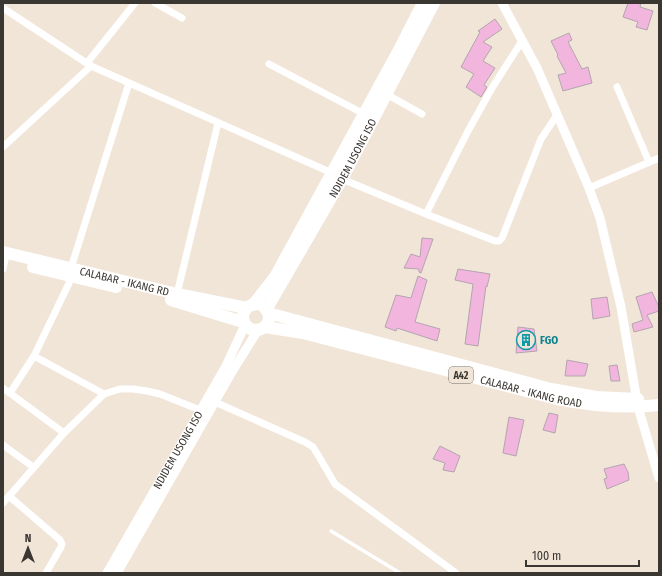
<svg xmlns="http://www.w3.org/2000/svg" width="662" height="576" viewBox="0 0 662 576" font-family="'Fira Sans Condensed',sans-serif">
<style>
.building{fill:#f2b5de;stroke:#b3a5ae}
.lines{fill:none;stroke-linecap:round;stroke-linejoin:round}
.service{stroke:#fff;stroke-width:3.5}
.minor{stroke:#fff;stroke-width:7}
.tertiary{stroke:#fff;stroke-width:9}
.primary{stroke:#fff;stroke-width:12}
.trunk{stroke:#fff;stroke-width:12}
.labels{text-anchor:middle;stroke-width:3.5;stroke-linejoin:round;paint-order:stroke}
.shield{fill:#f1e5d8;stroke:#716a63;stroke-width:1}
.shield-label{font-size:10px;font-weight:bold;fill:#3a3631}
.street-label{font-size:11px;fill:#3a3631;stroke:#f1e5d8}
.culture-label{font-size:11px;font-weight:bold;fill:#0d838f;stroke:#f1e5d8;text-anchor:start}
</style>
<rect width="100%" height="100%" fill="#f1e5d8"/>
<!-- building -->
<g class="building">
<path d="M628 3H641L640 7 653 11 647 30 636 27 638 22 623 17Z"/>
<path d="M495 19 502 29 483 42 492 47 483 61 495 68 484 85 487 87 481 97 466 87 474 74 461 67 480 32 478 31Z"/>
<path d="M569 33 572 40 568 42 582 69 588 67 592 83 563 91 558 75 566 73 557 56 558 55 551 41Z"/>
<path d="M422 238 433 239 421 273 419 272V269L404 268 411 254 420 257Z"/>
<path d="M458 269 490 274 487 287 486 286 478 346 465 344 473 284 455 280Z"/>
<path d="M418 276 427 280 415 322 440 329 437 341 397 328 396 331 385 327 396 295 411 298Z"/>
<path d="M652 292 659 307V311L647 315 653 327 634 332 632 324 643 320 636 297Z"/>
<path d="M607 297 610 316 593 319 591 299Z"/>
<path d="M518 327 534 329 537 351 516 353Z"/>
<path d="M567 360 588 364 585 376H565Z"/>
<path d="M617 365 620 381H611L609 366Z"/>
<path d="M549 413 558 415 555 433 543 430Z"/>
<path d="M509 417 524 420 516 456 503 453Z"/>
<path d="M440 446 460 456 454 472 443 470 445 463 433 459Z"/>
<path d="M624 464 628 472 629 480 607 489 604 479 607 478 604 469Z"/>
</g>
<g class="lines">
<!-- service -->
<path class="service" d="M331 531 400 573"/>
<!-- minor -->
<g class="minor">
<path d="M155 3 182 18"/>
<path d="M3 8 91 66 332 173"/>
<path d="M87 63 135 3"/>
<path d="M269 64 364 114"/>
<path d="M617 87 649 162"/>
<path d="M386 94 422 114"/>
<path d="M3 147 91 66"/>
<path d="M342 179 426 214 495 241H499L502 238 537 149 541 139 557 115"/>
<path d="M589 188 659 158"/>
<path d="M426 214 468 131 492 88 522 41"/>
<path d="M71 268 129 83"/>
<path d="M3 269 5 260"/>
<path d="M177 294 218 123"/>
<path d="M34 356 104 394"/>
<path d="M3 388 64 433"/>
<path d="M10 393 34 356 72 277"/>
<path d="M215 402 305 442 313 447 318 455 335 484 456 573"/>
<path d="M3 445 33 467"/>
<path d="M9 496 60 540 62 544 61 547 46 573"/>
<path d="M3 503 64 433 104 394 120 389H133L147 391 160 394 200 410"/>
</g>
<!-- tertiary -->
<g class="tertiary">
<path d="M502 3 537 68 589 188 600 218 621 307 638 407 659 478"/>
<path id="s1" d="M107 573 226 366 245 325"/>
<path d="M117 573 233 370 258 330"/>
</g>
<!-- primary -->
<g class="primary">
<path d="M268 313 551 389 596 397 638 399"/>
<path id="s2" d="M265 327 303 333 557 399C592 406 623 409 659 405"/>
</g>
<!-- trunk -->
<g class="trunk">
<path id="s3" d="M3 252 177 294 247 308"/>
<path d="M33 267 116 287"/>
<path d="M171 300 243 322"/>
<circle cx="256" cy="317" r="13"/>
<path d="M253 305 275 277 400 48 423 3"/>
<path id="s4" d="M266 310 342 179 434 3"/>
</g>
</g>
<!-- icons -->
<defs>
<symbol id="building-ring" viewBox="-11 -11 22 22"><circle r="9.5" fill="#f1e5d8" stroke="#0f9aa8" stroke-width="1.5"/><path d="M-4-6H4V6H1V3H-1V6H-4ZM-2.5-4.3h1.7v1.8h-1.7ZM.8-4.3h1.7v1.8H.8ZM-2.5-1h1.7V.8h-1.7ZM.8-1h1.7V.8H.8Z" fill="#0f9aa8"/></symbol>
</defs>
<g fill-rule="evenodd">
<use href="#building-ring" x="515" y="329" width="22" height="22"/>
</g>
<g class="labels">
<!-- shield labels -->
<rect class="shield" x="449" y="367" width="24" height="16" rx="3"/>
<g class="shield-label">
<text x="461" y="379">A42</text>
</g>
<!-- street labels -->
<g class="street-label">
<text dy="4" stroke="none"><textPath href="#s4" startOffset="175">NDIDEM USONG ISO</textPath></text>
<text dy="4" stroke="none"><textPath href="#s3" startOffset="125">CALABAR - IKANG RD</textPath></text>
<text dy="4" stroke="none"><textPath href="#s2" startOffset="274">CALABAR - IKANG ROAD</textPath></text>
<text dy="4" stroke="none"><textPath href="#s1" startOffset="142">NDIDEM USONG ISO</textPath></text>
</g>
<!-- culture labels -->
<g class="culture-label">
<text x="540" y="344">FGO</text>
</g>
</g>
<!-- border -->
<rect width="662" height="576" fill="none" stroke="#3a3631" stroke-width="8"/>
<!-- north arrow -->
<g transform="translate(28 548)" stroke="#f1e5d8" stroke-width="3" paint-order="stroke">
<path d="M0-3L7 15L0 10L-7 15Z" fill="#3a3631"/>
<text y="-6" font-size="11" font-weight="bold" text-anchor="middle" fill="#3a3631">N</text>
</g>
<!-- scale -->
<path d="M526 560v6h113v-6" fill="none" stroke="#3a3631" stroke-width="2"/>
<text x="532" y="560" font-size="12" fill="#3a3631" stroke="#f1e5d8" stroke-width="3" paint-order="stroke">100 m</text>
</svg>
